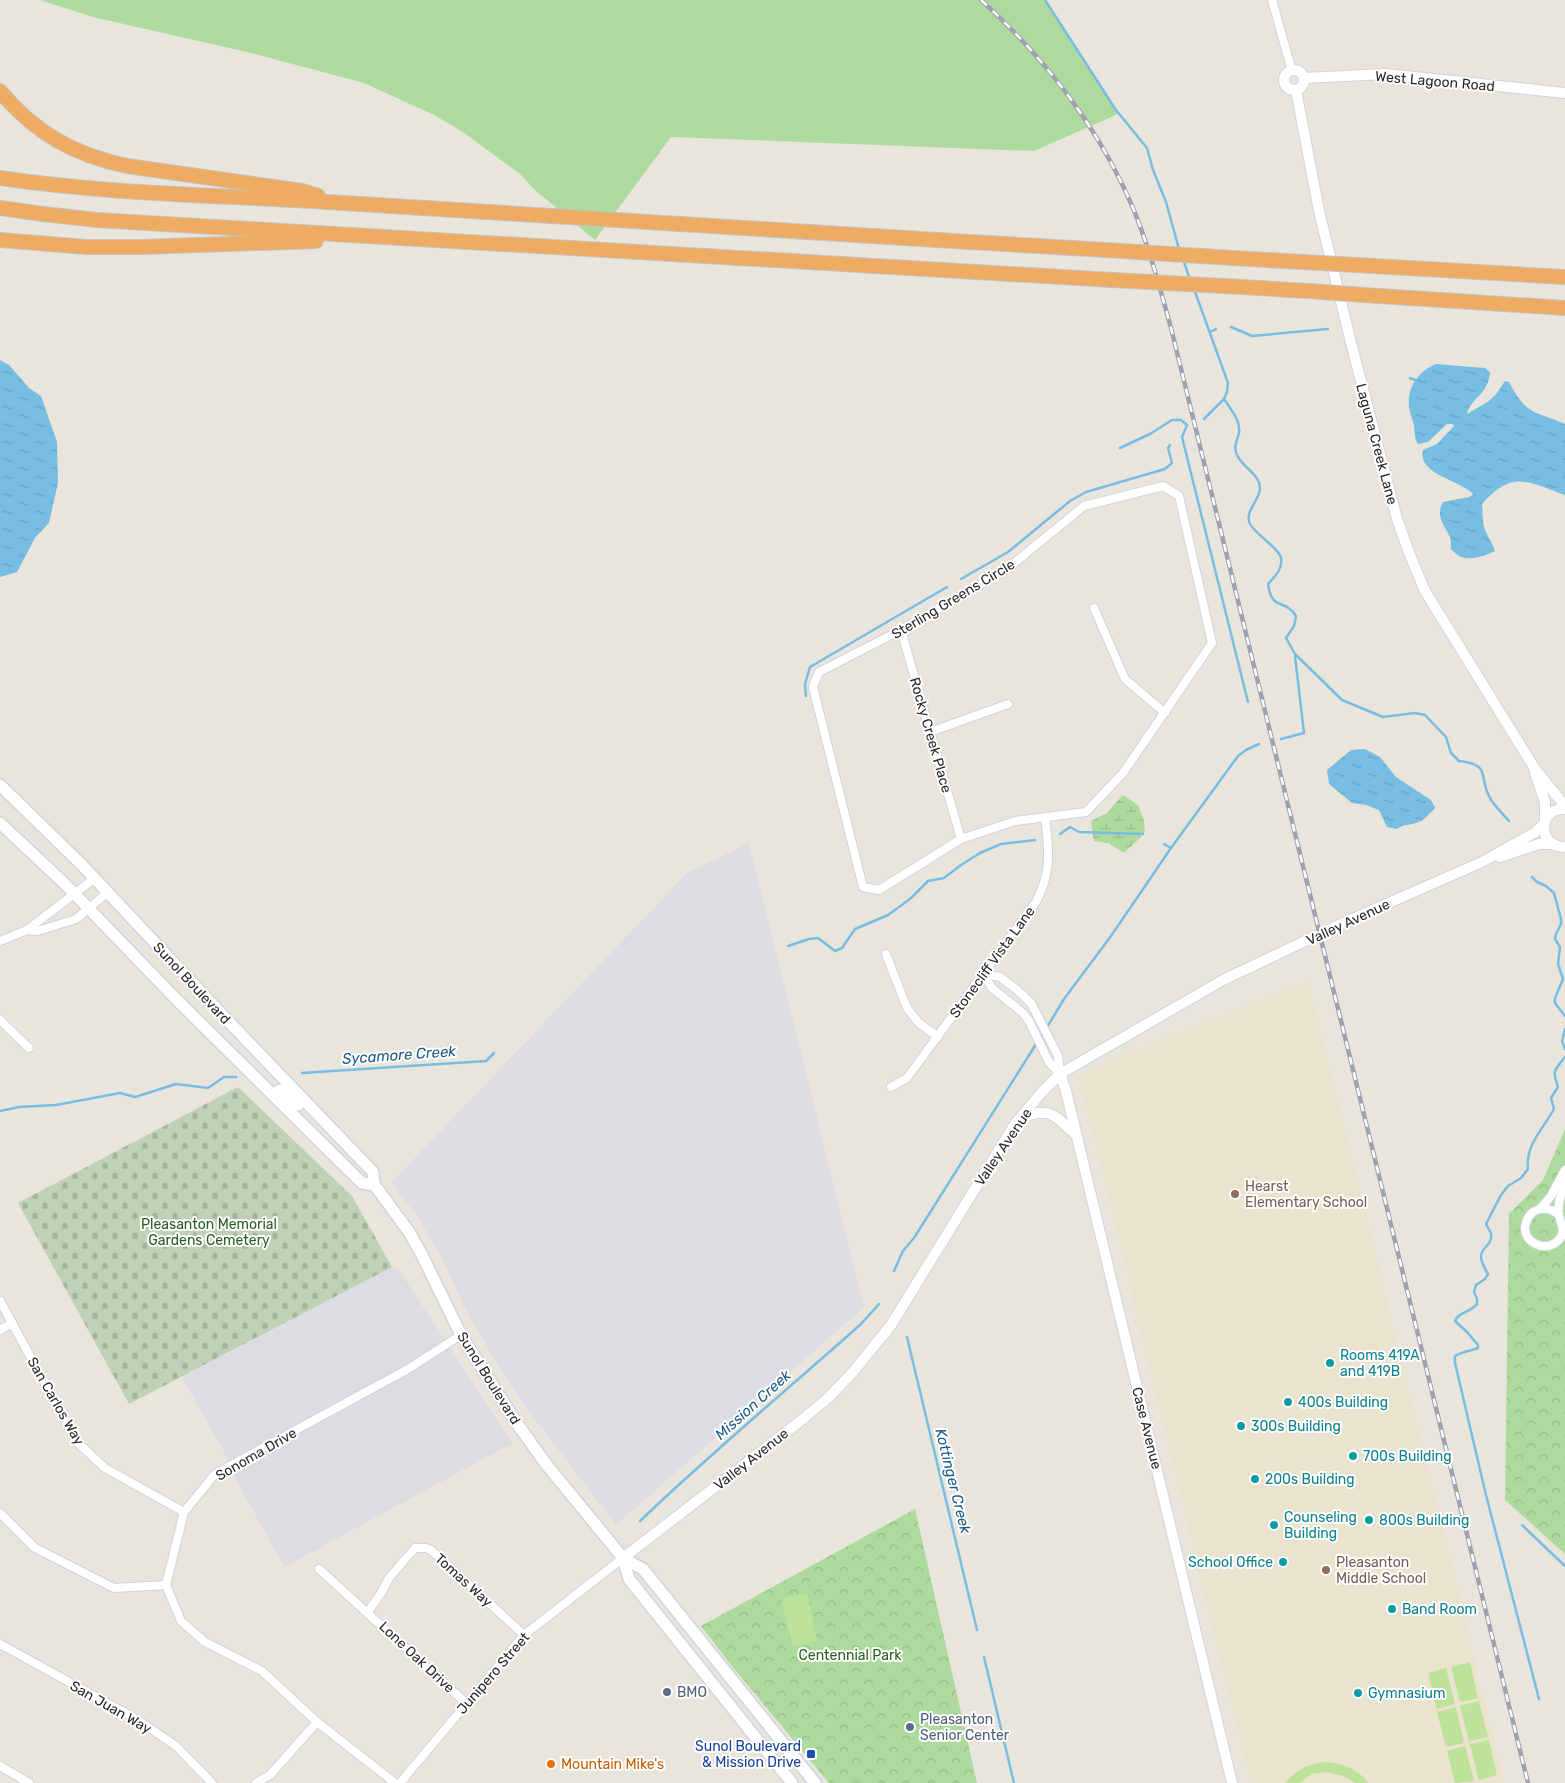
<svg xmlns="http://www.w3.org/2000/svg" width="1565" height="1783" viewBox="0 0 1565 1783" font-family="Rubik,sans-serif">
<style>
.industrial{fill:#dedce3}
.education{fill:#eae3cd}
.grass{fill:#addb9d}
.wetland{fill:url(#wetland-marsh)}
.cemetery{fill:url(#cemetery-stones)}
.park{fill:url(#park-crowns)}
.pitch{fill:#bde29a}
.water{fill:url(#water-ripples)}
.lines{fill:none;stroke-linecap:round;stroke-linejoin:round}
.stream{stroke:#78bde2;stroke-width:2.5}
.minor-casing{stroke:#d1d3e0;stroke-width:10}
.tertiary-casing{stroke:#d1d3e0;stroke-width:12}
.secondary-casing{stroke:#d1d3e0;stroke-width:14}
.motorway-casing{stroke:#c3c3c3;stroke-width:16}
.minor{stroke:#fff;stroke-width:8}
.tertiary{stroke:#fff;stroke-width:10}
.secondary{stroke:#fff;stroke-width:11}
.motorway{stroke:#eeab62;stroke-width:14}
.rail-casing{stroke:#9fa0b1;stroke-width:4.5}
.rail{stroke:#fff;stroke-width:2.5;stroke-dasharray:8;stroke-linecap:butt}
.motorway-bridge-casing{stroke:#c3c3c3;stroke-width:16;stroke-linecap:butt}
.motorway-bridge{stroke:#eeab62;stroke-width:14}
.education-dot{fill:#8d6e63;stroke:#fff;stroke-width:2}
.culture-dot{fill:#0f9aa8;stroke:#fff;stroke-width:2}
.service-dot{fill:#5c6f8a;stroke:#fff;stroke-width:2}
.transit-dot{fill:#1a4fb4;stroke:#fff;stroke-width:2}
.food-dot{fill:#e8710a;stroke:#fff;stroke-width:2}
.labels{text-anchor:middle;stroke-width:4;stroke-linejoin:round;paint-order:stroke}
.street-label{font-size:14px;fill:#292929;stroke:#fff}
.education-label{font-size:14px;fill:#785e54;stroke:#fff;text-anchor:start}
.park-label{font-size:14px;fill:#285e20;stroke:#fff}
.culture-label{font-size:14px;fill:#0d838f;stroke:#fff;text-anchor:start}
.service-label{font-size:14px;fill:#4e5e75;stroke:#fff;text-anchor:start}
.transit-label{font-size:14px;fill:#164399;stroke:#fff;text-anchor:end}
.food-label{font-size:14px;fill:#c56008;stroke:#fff;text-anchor:start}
.water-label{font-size:15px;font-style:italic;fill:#1a5b8b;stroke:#fff}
</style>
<defs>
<pattern id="wetland-marsh" width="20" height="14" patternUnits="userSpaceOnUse" patternTransform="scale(1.25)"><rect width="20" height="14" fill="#addb9d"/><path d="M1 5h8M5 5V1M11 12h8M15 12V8" fill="none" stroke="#95bc87"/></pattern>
<pattern id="cemetery-stones" width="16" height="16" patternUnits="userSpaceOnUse" patternTransform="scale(1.25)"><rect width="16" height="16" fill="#c0d2b5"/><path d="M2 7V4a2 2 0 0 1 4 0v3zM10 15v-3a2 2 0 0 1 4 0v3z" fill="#a5b49c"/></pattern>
<pattern id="park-crowns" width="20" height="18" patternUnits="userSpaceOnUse" patternTransform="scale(1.25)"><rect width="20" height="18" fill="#addb9d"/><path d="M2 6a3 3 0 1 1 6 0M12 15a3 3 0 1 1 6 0" fill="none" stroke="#95bc87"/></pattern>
<pattern id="water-ripples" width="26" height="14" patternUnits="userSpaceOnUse" patternTransform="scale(1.25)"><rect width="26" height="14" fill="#78bde2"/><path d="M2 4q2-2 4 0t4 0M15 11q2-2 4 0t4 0" fill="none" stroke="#68a2c2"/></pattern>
</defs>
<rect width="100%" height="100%" fill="#eae5dc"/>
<!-- industrial -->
<g class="industrial">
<path d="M749 843 864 1307 616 1525 524 1405 496 1362 464 1307 444 1262 418 1217 391 1183 687 873Z"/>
<path d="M392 1267 399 1270 513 1443 284 1567 234 1476 225 1454 182 1377Z"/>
</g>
<!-- education -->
<path class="education" d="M1309 981 1505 1783H1250L1080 1081 1082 1076 1113 1059Z"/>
<!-- grass -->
<path class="grass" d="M40 0H1045L1118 114 1034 151 671 137 595 240 535 190 520 174 463 132 434 115 364 83 251 53 93 17Z"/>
<!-- wetland -->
<path class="wetland" d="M1123 795 1138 805 1144 821 1145 831 1139 839 1124 853 1108 843 1094 841 1091 821 1107 813Z"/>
<!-- cemetery -->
<path class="cemetery" d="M238 1087 352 1196 392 1267 129 1404 18 1203Z"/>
<!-- park -->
<g class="park">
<path d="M1565 1129V1554L1505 1500 1509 1214 1543 1180Z"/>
<path d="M915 1509 977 1783H829L735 1670 701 1626Z"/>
</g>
<!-- pitch -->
<g class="pitch">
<path d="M807 1593 817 1641 793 1647 781 1599Z"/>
<path d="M1470 1662 1478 1698 1460 1702 1451 1667Z"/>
<path d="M1446 1668 1455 1704 1437 1709 1428 1673Z"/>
<path d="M1479 1701 1488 1737 1469 1741 1460 1706Z"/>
<path d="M1456 1707 1464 1743 1446 1747 1437 1712Z"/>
<path d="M1489 1740 1497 1775 1479 1780 1470 1744Z"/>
<path d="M1465 1746 1474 1781 1455 1783 1447 1751Z"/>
<path d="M1325 1762C1343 1763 1357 1769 1369 1783H1355L1344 1776 1326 1772 1312 1774 1299 1783H1285C1296 1770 1308 1764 1325 1762Z"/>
</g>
<!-- water -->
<g class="water">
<path d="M0 360 9 365 29 388 41 396 57 442 58 483 49 523 35 538 17 572 0 577Z"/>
<path d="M1436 364 1485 368 1490 372C1488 396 1471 397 1467 414L1489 401 1497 393 1505 381 1509 382C1527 416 1533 410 1565 424V495C1528 482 1513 469 1482 504 1483 513 1482 524 1486 532 1489 539 1493 544 1495 551 1486 555 1472 561 1461 557 1458 556 1454 552 1451 549 1451 545 1451 540 1450 537 1444 524 1435 516 1443 502L1469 497 1473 495 1472 493C1459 480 1417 474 1423 450L1437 444 1454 426 1452 424H1447L1428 442 1418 444C1414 438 1415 433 1414 426 1413 420 1410 414 1409 407 1407 388 1418 371 1436 364Z"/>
<path d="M1365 749 1380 757 1396 777 1431 800 1435 808C1429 814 1424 821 1416 823 1408 826 1405 823 1397 829L1387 827 1379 810 1366 805 1352 803 1329 784 1327 770 1351 750Z"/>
</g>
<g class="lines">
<!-- stream -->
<g class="stream">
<path d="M1045 0 1116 110 1147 148 1153 170 1166 202 1179 249"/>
<path d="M1183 259 1190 280"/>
<path d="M1194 289 1228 383 1227 392 1224 399C1230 409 1241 420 1239 433 1237 441 1233 447 1237 455 1242 467 1261 475 1260 489 1259 501 1244 512 1250 524 1256 535 1279 548 1281 558 1283 569 1275 576 1268 584 1272 612 1285 598 1296 616L1294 626 1286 638 1295 654 1342 700 1383 717 1415 713 1425 715 1446 737 1451 753 1459 761C1491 764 1479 777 1489 796 1493 805 1503 814 1509 821"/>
<path d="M1231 327 1252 336 1328 329"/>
<path d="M1210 332 1216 329"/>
<path d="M1410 378 1415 380"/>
<path d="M1204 419 1224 399"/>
<path d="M1120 448 1150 434 1172 420H1181L1187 425 1182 437 1248 702"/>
<path d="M961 579 1008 552 1070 501 1086 492 1165 469 1172 463 1168 448 1170 445"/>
<path d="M806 696 805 684 810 667 947 587"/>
<path d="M1281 739 1304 733 1295 656"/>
<path d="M1060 834 1070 827 1079 832 1143 834"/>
<path d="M1164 844 1171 848"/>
<path d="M1532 877 1537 882 1546 886 1554 893 1561 919V924L1556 934 1555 939 1560 947 1558 964 1563 979 1555 998V1003L1565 1016"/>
<path d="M788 946 809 939 818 938 835 951 842 948 855 929 888 915 910 899 928 881 944 878 961 865 980 853 1001 844 1035 840"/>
<path d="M1046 1029 1064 999 1111 936 1171 848 1238 756 1246 750 1259 744"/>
<path d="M1565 1029 1562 1041 1565 1049"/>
<path d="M302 1073 486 1061 494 1053"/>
<path d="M0 1111 19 1107 56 1105 120 1093 135 1097 176 1084 208 1088 224 1077H236"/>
<path d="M894 1271 903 1251 914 1238 1043 1033"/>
<path d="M907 1337 977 1630"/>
<path d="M640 1521C711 1453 787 1390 861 1324L879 1304"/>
<path d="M1522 1525 1565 1566"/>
<path d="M984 1657 1014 1783"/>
<path d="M1539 1699 1486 1495 1455 1363V1356C1462 1352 1470 1351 1478 1348V1345L1467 1332 1455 1321C1458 1312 1471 1312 1477 1304V1299L1474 1292 1476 1285 1485 1279 1488 1274C1470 1245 1493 1251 1491 1234 1491 1231 1487 1227 1486 1224L1501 1195 1508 1186 1521 1178 1528 1169C1525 1146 1543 1129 1554 1109L1551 1098 1558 1087C1552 1070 1554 1071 1565 1057"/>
</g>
<defs>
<g id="minor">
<path d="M1272 0 1292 71"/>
<path d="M1163 486 1179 496 1212 643 1123 773 1086 812 1015 821 961 839 879 890 863 887 813 687 819 672 901 630 1007 569 1084 506Z"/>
<path d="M1094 608 1125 679 1165 713"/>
<path d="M901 630 961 839"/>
<path d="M930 732 1008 704"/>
<path d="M27 930 38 931 76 919 108 892"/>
<path d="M0 941 27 930 95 878"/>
<path d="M886 954 907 1008 919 1023 938 1037"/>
<path d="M983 974 1000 977 1016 989 1031 1003 1058 1056 1060 1074"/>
<path d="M983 974 992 988 1023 1013 1029 1021 1049 1062 1060 1074"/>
<path d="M0 1020 29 1048"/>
<path d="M891 1087 907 1078 1036 902C1052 872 1049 850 1045 817"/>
<path d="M1540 1209 1551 1196 1565 1170"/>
<path d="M1559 1215C1549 1206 1533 1206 1527 1220 1517 1241 1548 1257 1561 1237 1565 1228 1560 1223 1559 1215 1557 1203 1562 1191 1565 1180"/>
<path d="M0 1301 77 1442 105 1468 184 1512"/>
<path d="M0 1330 12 1323"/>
<path d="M0 1513 35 1548 114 1588 166 1585"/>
<path d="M319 1569 466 1703"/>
<path d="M368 1612 381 1593 389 1578 415 1548H426L431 1550 524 1635"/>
<path d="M0 1644 138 1720 176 1746 212 1783"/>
<path d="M0 1766 29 1783"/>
<path d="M256 1783 270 1775 317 1722"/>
<path d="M395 1783 317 1722 262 1671 205 1642 181 1621 166 1585 184 1512 215 1474 408 1369 461 1335"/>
<path d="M400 1783 524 1635 623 1558"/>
</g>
<g id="tertiary">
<circle cx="1294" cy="80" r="10"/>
<path d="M1304 78 1386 74 1565 93"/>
<path d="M1296 90 1319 211 1351 343 1397 519 1410 555 1425 591 1535 769 1565 806"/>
<path d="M1535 773 1545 802V819"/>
<path d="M1565 809C1538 807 1536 847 1565 847"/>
<path d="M1500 857 1539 844H1553"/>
<path d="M1060 1074 1066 1091 1232 1783"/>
<path d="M1020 1118C1051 1106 1054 1115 1076 1135"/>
<path d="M623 1558 798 1423 828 1398 853 1372 891 1325 1015 1124 1043 1091 1060 1074 1223 980 1343 923 1482 862 1534 833 1544 824"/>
</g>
<g id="secondary">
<path d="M0 785 83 866 231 1024 373 1172 374 1185"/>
<path d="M0 823 65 884 177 1000 362 1183 374 1185 376 1187 409 1232 422 1255 461 1335 516 1422 546 1464 623 1558 643 1569 815 1783"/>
<path d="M273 1094 280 1090 285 1092 298 1105"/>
<path d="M623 1558 629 1579 792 1783"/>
</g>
<g id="motorway">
<path d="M0 91C35 133 74 155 127 166L302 191 318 196"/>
<path d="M0 178C114 195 229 195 344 203 598 221 852 235 1106 250"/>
<path d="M0 208 43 214 97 220 1113 280"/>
<path d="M0 240 86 247H142L316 241"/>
<path d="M1233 258 1303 262"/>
<path d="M1356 265 1565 277"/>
<path d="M1242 287 1309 291"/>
<path d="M1364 295 1565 308"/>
</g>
</defs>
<!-- minor casing -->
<use href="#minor" class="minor-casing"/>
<!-- tertiary casing -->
<use href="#tertiary" class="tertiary-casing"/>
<!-- secondary casing -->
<use href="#secondary" class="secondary-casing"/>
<!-- motorway casing -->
<use href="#motorway" class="motorway-casing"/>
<!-- minor -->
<use href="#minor" class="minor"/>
<!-- tertiary -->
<use href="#tertiary" class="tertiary"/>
<!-- secondary -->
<use href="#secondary" class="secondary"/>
<!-- motorway -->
<use href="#motorway" class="motorway"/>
<defs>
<path id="rail" d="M981 0C1045 58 1099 128 1133 208 1149 247 1160 288 1171 328L1528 1783"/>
</defs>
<!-- rail casing -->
<use href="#rail" class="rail-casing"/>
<!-- rail -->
<use href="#rail" class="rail"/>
<defs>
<g id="motorway-bridge">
<path d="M1106 250 1233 258"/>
<path d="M1303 262 1356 265"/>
<path d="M1113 280 1242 287"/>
<path d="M1309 291 1364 295"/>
</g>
</defs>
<!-- motorway-bridge casing -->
<use href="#motorway-bridge" class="motorway-bridge-casing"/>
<!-- motorway-bridge -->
<use href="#motorway-bridge" class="motorway-bridge"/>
</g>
<!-- markers -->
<g class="education-dot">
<circle cx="1235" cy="1194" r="5"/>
<circle cx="1326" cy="1570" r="5"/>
</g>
<g class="culture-dot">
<circle cx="1330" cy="1363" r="5"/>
<circle cx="1288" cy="1402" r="5"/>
<circle cx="1241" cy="1426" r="5"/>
<circle cx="1353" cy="1456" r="5"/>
<circle cx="1255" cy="1479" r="5"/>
<circle cx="1369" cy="1520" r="5"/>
<circle cx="1274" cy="1525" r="5"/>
<circle cx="1283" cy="1562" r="5"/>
<circle cx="1392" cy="1609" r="5"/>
<circle cx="1358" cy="1693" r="5"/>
</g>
<g class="service-dot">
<circle cx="667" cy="1692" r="5"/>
<circle cx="910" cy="1727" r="5"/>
</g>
<rect class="transit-dot" x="806" y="1749" width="10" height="10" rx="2.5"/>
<circle class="food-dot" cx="551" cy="1764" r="5"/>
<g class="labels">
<!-- street labels -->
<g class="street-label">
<text transform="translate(1435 81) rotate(5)" y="5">West Lagoon Road</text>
<text transform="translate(1377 444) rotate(75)" y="5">Laguna Creek Lane</text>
<text transform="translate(953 599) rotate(-31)" y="5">Sterling Greens Circle</text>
<text transform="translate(931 735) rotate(74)" y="5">Rocky Creek Place</text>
<text transform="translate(1348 922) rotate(-25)" y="5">Valley Avenue</text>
<text transform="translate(992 962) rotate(-54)" y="5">Stonecliff Vista Lane</text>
<text transform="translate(192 983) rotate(47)" y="5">Sunol Boulevard</text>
<text transform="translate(1003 1147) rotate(-56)" y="5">Valley Avenue</text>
<text transform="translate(489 1378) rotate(58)" y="5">Sunol Boulevard</text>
<text transform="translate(56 1401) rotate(60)" y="5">San Carlos Way</text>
<text transform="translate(1147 1428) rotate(76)" y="5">Case Avenue</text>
<text transform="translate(256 1454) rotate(-30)" y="5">Sonoma Drive</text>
<text transform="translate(751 1459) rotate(-38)" y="5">Valley Avenue</text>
<text transform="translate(464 1580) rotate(42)" y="5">Tomas Way</text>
<text transform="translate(417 1657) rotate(43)" y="5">Lone Oak Drive</text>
<text transform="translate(493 1673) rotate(-49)" y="5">Junipero Street</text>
<text transform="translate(111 1707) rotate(30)" y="5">San Juan Way</text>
</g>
<!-- education labels -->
<g class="education-label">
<text x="1245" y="1191">Hearst<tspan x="1245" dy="16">Elementary School</tspan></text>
<text x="1336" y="1567">Pleasanton<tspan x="1336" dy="16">Middle School</tspan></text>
</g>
<!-- park labels -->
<g class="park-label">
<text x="209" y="1229">Pleasanton Memorial<tspan x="209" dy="16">Gardens Cemetery</tspan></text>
<text x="850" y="1660">Centennial Park</text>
</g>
<!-- culture labels -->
<g class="culture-label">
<text x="1340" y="1360">Rooms 419A<tspan x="1340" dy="16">and 419B</tspan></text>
<text x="1298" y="1407">400s Building</text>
<text x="1251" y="1431">300s Building</text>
<text x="1363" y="1461">700s Building</text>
<text x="1265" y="1484">200s Building</text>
<text x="1284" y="1522">Counseling<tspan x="1284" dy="16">Building</tspan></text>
<text x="1379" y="1525">800s Building</text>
<text x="1273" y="1567" text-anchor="end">School Office</text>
<text x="1402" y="1614">Band Room</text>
<text x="1368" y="1698">Gymnasium</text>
</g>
<!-- service labels -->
<g class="service-label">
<text x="677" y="1697">BMO</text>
<text x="920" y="1724">Pleasanton<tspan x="920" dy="16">Senior Center</tspan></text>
</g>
<!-- transit labels -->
<g class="transit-label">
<text x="801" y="1751">Sunol Boulevard<tspan x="801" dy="16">&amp; Mission Drive</tspan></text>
</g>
<!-- food labels -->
<g class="food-label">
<text x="561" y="1769">Mountain Mike's</text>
</g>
<!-- water labels -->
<g class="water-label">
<text transform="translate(399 1055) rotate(-4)" y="5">Sycamore Creek</text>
<text transform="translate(753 1405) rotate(-42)" y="5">Mission Creek</text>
<text transform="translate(953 1481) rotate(76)" y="5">Kottinger Creek</text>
</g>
</g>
</svg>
